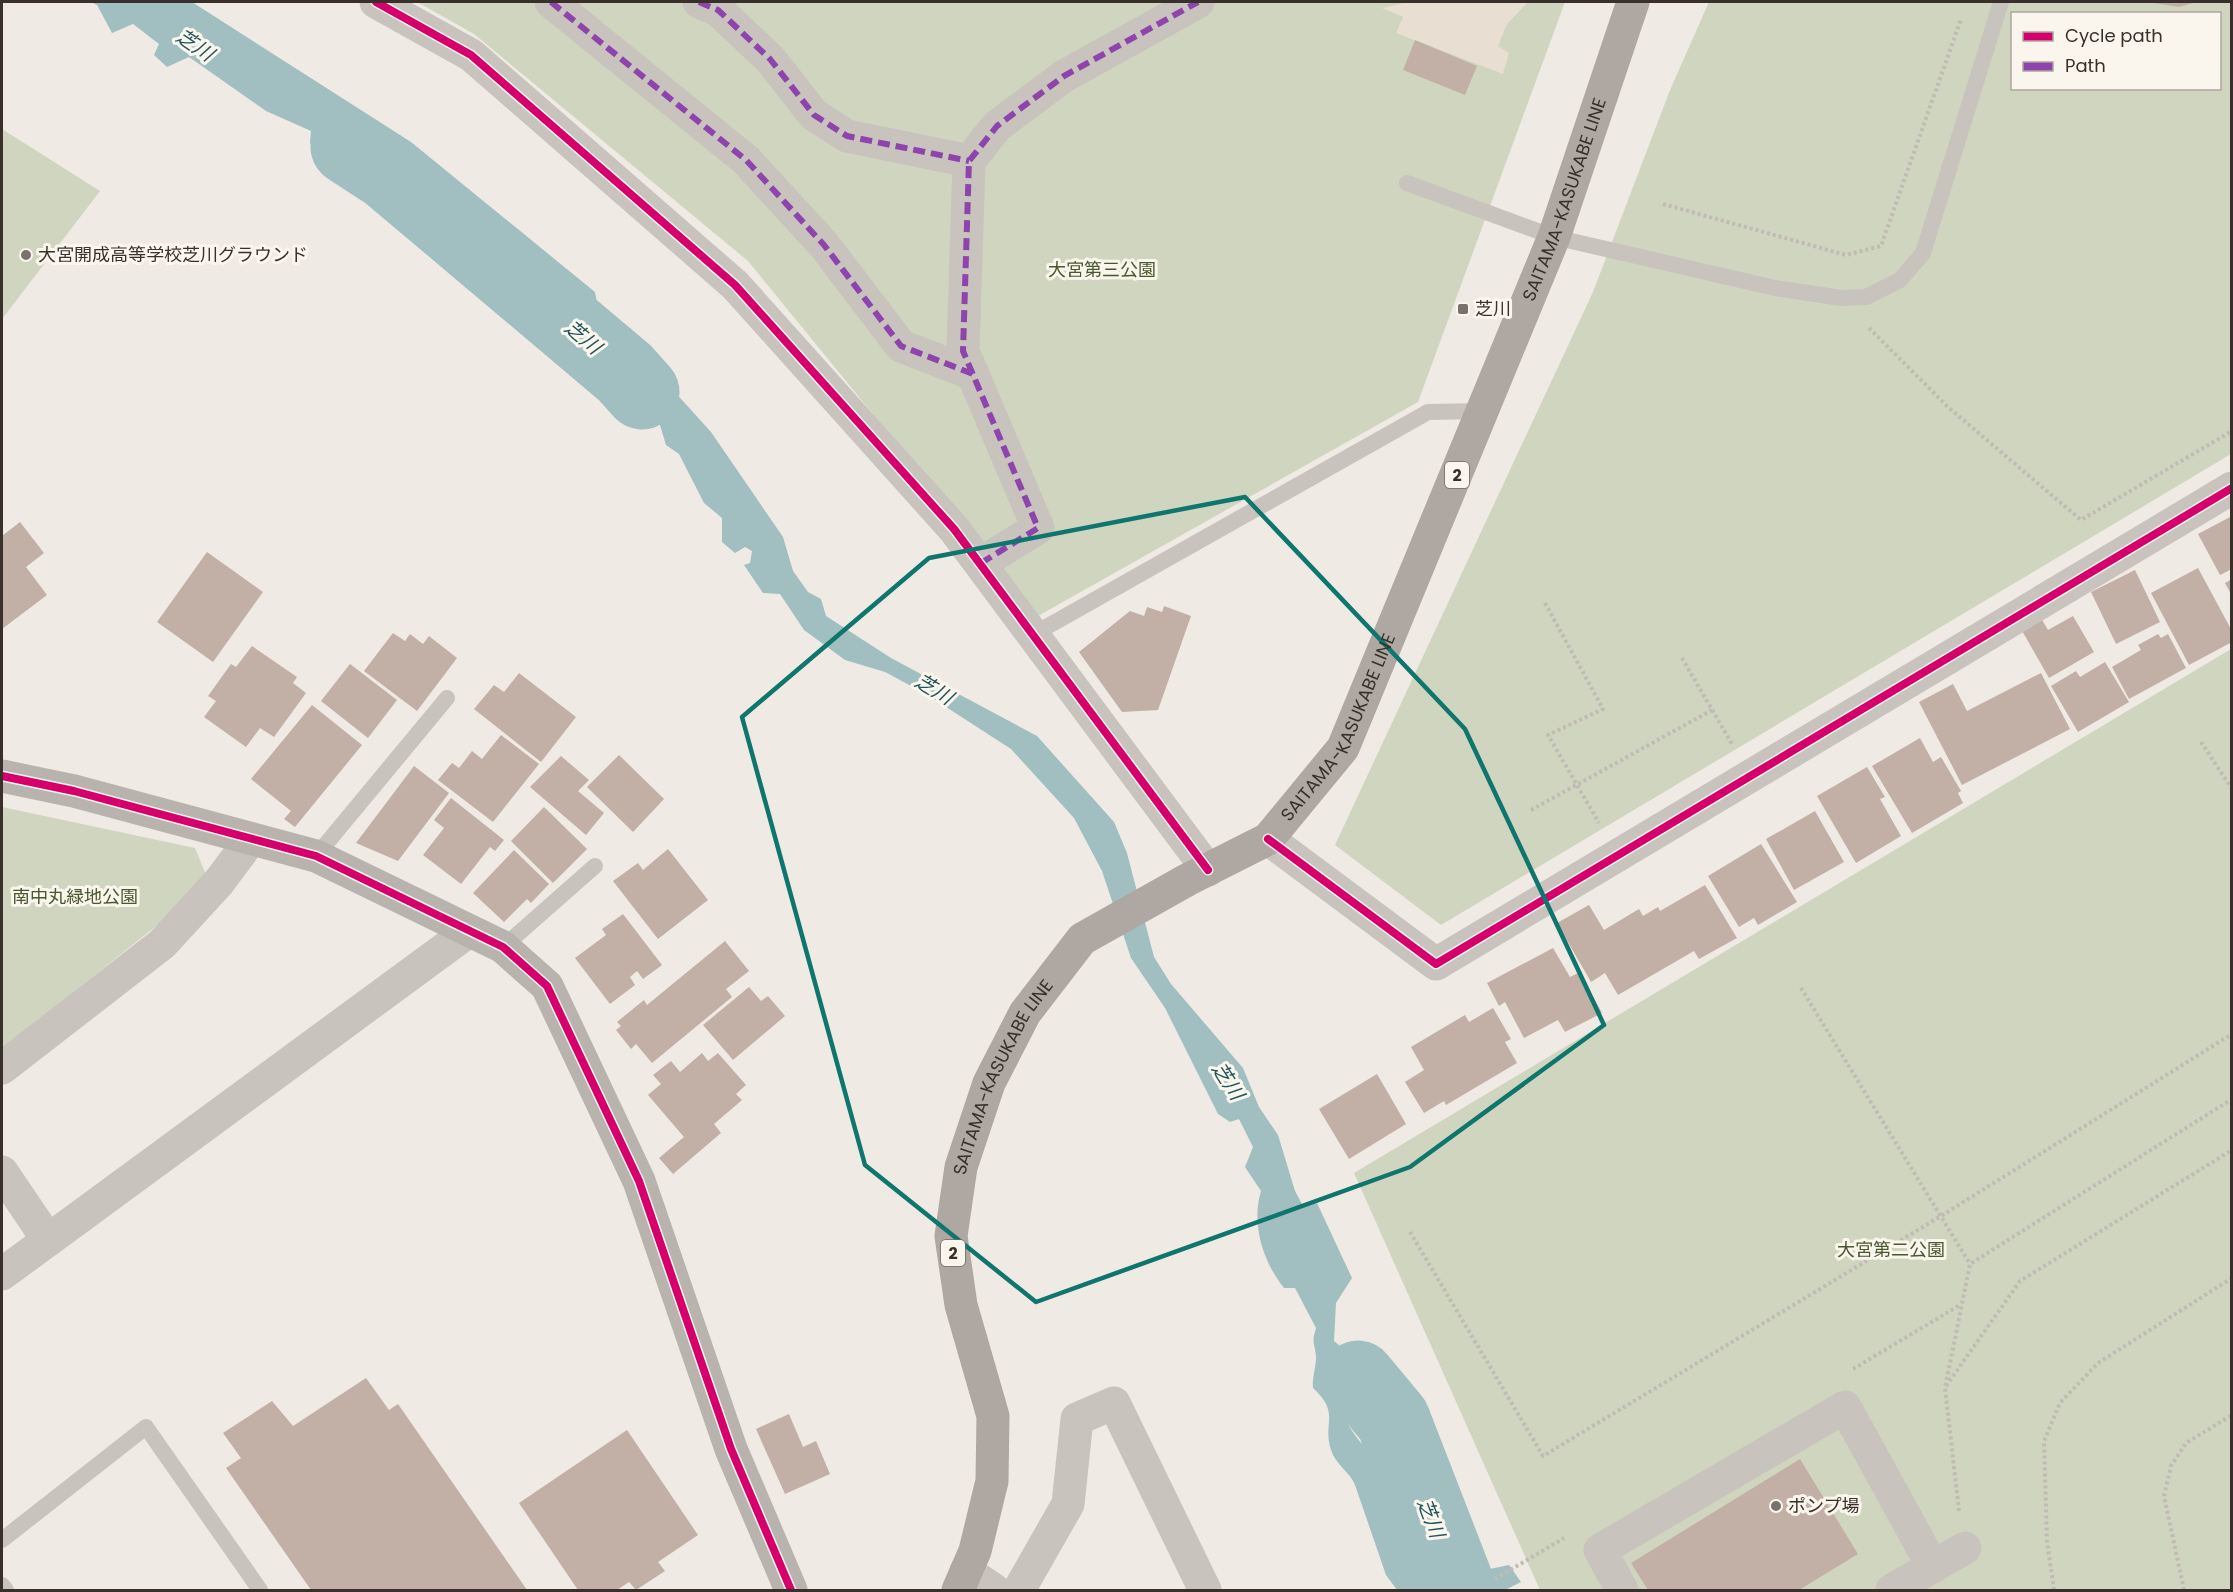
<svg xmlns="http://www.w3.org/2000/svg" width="2233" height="1592" viewBox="0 0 2233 1592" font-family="Poppins,'Noto Sans JP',sans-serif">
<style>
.green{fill:#d0d5bf;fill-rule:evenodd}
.plaza{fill:#e9ded2}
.water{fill:#a1bfc0;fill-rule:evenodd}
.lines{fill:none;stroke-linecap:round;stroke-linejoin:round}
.river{stroke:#a1bfc0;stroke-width:75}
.building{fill:#c2b0a6}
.path{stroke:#c1bbb6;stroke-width:4;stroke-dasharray:3 3;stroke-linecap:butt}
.lane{stroke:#c9c3bd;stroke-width:16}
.street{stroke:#c9c3bd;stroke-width:33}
.secondary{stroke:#b9b3ae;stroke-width:33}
.primary{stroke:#aea7a2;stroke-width:33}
.quiet{stroke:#8e44ad;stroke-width:6;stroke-dasharray:12 6;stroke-linecap:butt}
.cycleway-casing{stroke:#faf5ed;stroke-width:11}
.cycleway{stroke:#d6006c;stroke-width:8}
.marked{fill:none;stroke:#0f766e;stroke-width:4.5;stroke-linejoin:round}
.poi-dot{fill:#79716c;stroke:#faf5ed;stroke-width:2}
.labels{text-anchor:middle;stroke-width:6;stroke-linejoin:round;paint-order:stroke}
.shield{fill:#faf5ed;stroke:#746b65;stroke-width:1.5}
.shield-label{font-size:16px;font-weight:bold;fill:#3a302b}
.street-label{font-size:18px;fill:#3a302b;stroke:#faf5ed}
.poi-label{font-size:18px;fill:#3a302b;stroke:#faf5ed;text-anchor:start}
.park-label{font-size:18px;fill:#48582f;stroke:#faf5ed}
.water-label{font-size:20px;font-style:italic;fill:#20565c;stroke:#faf5ed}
</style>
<rect width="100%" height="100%" fill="#efeae4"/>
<!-- green -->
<g class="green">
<path d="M417 2H1565L1418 402 1038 616 748 261 474 34Z"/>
<path d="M1709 2H2231V454L1441 925 1335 845 1593 292 1670 90ZM2012 14H2220V88H2012Z"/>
<path d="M2 129 100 191 2 319Z"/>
<path d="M2231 649V1590H1540L1354 1173Z"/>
<path d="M2 807 195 848 206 875 160 923 2 1049Z"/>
</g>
<!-- plaza -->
<path class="plaza" d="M1408 2H1528L1507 24 1498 46 1509 53 1503 74 1396 33 1403 17 1382 8Z"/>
<!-- water -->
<path class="water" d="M91 2H192L411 142 595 292 599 314 634 356 653 368 711 432 783 537 793 571 808 592 821 599 826 616 891 658 1037 736 1114 822 1127 853 1154 957 1171 984 1243 1068 1259 1107 1278 1135 1295 1191 1303 1206 1317 1203 1352 1278 1336 1303 1334 1341 1359 1362 1388 1403 1414 1459 1426 1466 1438 1496 1436 1528 1441 1543 1451 1557 1470 1573 1509 1565 1521 1582 1505 1590H1397L1386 1575 1355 1485C1350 1472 1335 1464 1331 1450 1322 1422 1341 1414 1313 1388 1312 1377 1316 1368 1316 1357 1315 1342 1311 1345 1316 1328L1295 1288H1284C1263 1262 1251 1224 1261 1191L1245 1167 1253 1147 1239 1119 1230 1122 1218 1114 1165 1008 1131 958 1102 871 1074 818 1011 749 926 694 885 672 845 660 804 630 780 594 763 593 744 565 750 563 752 551 745 547 735 553 722 542V518L704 503 679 454 666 445 660 425 644 414 623 391 624 381 617 375H602L593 365 584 347 567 327 565 307 538 287 525 294 469 234 362 165 351 171 336 151 320 153 310 143 311 131 266 111 189 57 167 67 154 55 159 44 133 24 112 33 97 5ZM1332 1357 1343 1363C1340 1372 1342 1377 1344 1386 1350 1413 1365 1414 1389 1423 1399 1447 1412 1464 1414 1491L1402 1501 1384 1482 1383 1459 1375 1441 1363 1445C1342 1421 1333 1394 1327 1363Z"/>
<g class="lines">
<!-- river -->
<g class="river">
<path d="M348 147 388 173 625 373 642 392"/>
<path d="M1358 1378 1393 1420 1459 1590"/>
</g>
</g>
<!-- building -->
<g class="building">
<path d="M2148 2H2196L2179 7Z"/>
<path d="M1415 40 1477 66 1465 95 1403 70Z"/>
<path d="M2232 516V569L2220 575 2198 534Z"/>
<path d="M20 522 44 553 26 567 47 595 2 629V536Z"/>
<path d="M207 552 263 592 213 662 157 622Z"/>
<path d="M2198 568 2232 631V642L2189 665 2151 593Z"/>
<path d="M2135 570 2160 622 2116 644 2091 592Z"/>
<path d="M2232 579V596L2225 583Z"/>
<path d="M1164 606 1191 616 1158 710 1122 712 1079 652 1130 611 1144 616 1147 607 1162 612Z"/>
<path d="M2073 616 2094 652 2049 678 2021 629 2041 618 2048 630Z"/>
<path d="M393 633 405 641 410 634 423 644 429 636 457 658 417 711 364 671Z"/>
<path d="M2158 634 2161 638 2168 634 2186 668 2129 699 2112 667 2141 650 2138 645Z"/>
<path d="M252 646 297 677 293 683 306 693 274 737 260 728 246 747 204 717 216 701 208 696 231 664 236 667Z"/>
<path d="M2105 662 2129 702 2078 732 2051 686 2076 671 2080 677Z"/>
<path d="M350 664 397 700 368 738 321 701Z"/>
<path d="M519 673 576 717 541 762 474 709 494 685 504 692Z"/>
<path d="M2041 673 2070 729 1962 785 1919 702 1953 684 1967 711Z"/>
<path d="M312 705 362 745 295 827 284 819 291 811 251 779Z"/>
<path d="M501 735 539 764 493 822 438 780 452 763 459 768 472 751 482 759Z"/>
<path d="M1920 738 1933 762 1941 757 1961 791 1958 793 1963 803 1912 833 1872 766Z"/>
<path d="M619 755 664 799 633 832 587 787Z"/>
<path d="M561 756 589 780 578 791 604 813 586 835 530 787Z"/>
<path d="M414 766 449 793 398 861 356 843Z"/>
<path d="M1867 767 1885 797 1880 799 1901 836 1856 863 1817 796Z"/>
<path d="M451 798 504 840 495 851 490 847 461 884 423 855 444 828 434 820Z"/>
<path d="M544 807 587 849 553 883 511 841Z"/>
<path d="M1815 811 1844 862 1794 890 1766 839Z"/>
<path d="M1761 844 1797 902 1758 925 1754 918 1739 927 1708 876Z"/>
<path d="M668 849 708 900 658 939 613 881 638 863 643 870Z"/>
<path d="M514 850 549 884 531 903 527 899 504 922 473 893Z"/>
<path d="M1705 885 1737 938 1699 959 1694 951 1618 995 1605 973 1591 982 1557 923 1589 905 1604 930 1639 909 1643 916 1658 907 1660 911Z"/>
<path d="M623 914 662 965 643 979 637 971 630 977 635 985 610 1004 575 958 606 935 602 929Z"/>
<path d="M725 941 749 971 726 989 732 997 652 1063 636 1044 631 1049 616 1030 621 1026 617 1022 644 1000 647 1005Z"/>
<path d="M1553 948 1570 977 1580 972 1602 1013 1565 1032 1558 1020 1524 1038 1505 1002 1499 1006 1487 983Z"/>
<path d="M749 987 761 1001 768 996 785 1016 733 1060 703 1025Z"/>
<path d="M1493 1008 1511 1039 1505 1042 1517 1063 1446 1105 1444 1101 1424 1113 1405 1082 1424 1070 1411 1047 1465 1015 1469 1022Z"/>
<path d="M702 1053 708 1061 718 1053 746 1085 736 1094 742 1100 714 1124 721 1133 673 1174 659 1158 684 1137 648 1095 661 1084 653 1075 671 1061 680 1072Z"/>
<path d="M1377 1074 1406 1124 1349 1159 1319 1109Z"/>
<path d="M366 1378 389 1410 398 1404 527 1590H311L226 1468 241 1458 223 1433 272 1401 293 1426Z"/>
<path d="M789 1414 803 1447 816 1441 830 1474 785 1494 756 1429Z"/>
<path d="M627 1430 698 1535 658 1562 665 1571 636 1590 629 1582 617 1590H578L519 1503Z"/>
<path d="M1800 1459 1858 1554 1799 1590H1648L1631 1563Z"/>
</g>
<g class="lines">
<!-- path -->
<g class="path">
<path d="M1663 204 1846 255 1881 246 1961 19"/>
<path d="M1869 328 1948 407 2081 520 2232 431"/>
<path d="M1545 603 1603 709 1548 735 1599 823"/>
<path d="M1682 658 1732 744"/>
<path d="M2201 742 2232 789"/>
<path d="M1531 810 1712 710"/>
<path d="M1801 988 1970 1264"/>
<path d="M1410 1232 1543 1456 1941 1216 2232 1034"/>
<path d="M1853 1369 1960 1305"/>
<path d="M1946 1386 2020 1281 2232 1150"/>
<path d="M1959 1511 1945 1388 1970 1264 2232 1099"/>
<path d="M1495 1579 1564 1538"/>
<path d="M2054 1590 2047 1542 2044 1441 2060 1403 2098 1363 2232 1278"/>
<path d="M2184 1590 2164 1496 2171 1466 2186 1443 2232 1415"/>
</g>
<!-- lane -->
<g class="lane">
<path d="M1407 183 1554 237 1775 288 1841 298 1866 297 1900 280 1923 253 2001 2"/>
<path d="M1034 634 1428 412 1484 411"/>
<path d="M316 856 447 698"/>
<path d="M503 947 595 866"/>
<path d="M2 1540 146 1427 260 1590"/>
<path d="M2 1585 6 1590"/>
</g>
<!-- street -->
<g class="street">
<path d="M376 2 471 55 735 285 954 529 1208 870"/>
<path d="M551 2 746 160 824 245 901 346 973 374"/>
<path d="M699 2 718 10 770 59 814 115 847 136 969 161"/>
<path d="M981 563 1038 528 963 351 969 161 997 126 1064 76 1198 2"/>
<path d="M1268 839 1436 964 2232 488"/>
<path d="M2 1068 162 944 219 882 251 839"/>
<path d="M2 1172 48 1240"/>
<path d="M2 1274 469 931"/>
<path d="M966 1571 994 1590"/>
<path d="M1019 1590 1068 1504 1077 1419 1114 1403 1205 1590"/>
<path d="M1622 1590 1600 1550 1845 1407 1933 1567"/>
<path d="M1892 1590 1965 1548"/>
</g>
<!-- secondary -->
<path class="secondary" d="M2 776 74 791 316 856 503 947 547 986 639 1181 731 1449 791 1590"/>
<!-- primary -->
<path class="primary" id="s1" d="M958 1590 975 1551 992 1481 993 1416 961 1305 951 1236 961 1167 989 1083 1025 1013 1082 939 1187 880 1268 839 1343 748 1554 237 1633 2"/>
<!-- quiet -->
<g class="quiet">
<path d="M551 2 746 160 824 245 901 346 973 374"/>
<path d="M699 2 718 10 770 59 814 115 847 136 969 161"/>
<path d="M981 563 1038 528 963 351 969 161 997 126 1064 76 1198 2"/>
</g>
<defs>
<g id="cycleway">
<path d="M376 2 471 55 735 285 954 529 1208 870"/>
<path d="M2 776 74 791 316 856 503 947 547 986 639 1181 731 1449 791 1590"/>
<path d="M1268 839 1436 964 2232 488"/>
</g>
</defs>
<!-- cycleway casing -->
<use href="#cycleway" class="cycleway-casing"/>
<!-- cycleway -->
<use href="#cycleway" class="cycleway"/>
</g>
<!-- marked area -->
<path class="marked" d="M1245 497 1465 729 1604 1025 1410 1167 1036 1302 865 1165 742 717 929 558Z"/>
<!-- markers -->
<g class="poi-dot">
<circle cx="26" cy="255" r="6"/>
<rect x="1457" y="303" width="12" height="12" rx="3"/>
<circle cx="1776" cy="1506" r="6"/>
</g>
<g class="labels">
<!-- shield labels -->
<g class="shield">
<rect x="1445" y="462" width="24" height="26" rx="4.5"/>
<rect x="941" y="1240" width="24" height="26" rx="4.5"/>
</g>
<g class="shield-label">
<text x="1457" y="481">2</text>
<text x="953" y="1259">2</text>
</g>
<!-- street labels -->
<g class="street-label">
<text dy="6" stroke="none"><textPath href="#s1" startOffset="1616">SAITAMA-KASUKABE LINE</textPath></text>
<text dy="6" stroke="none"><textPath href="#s1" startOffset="1040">SAITAMA-KASUKABE LINE</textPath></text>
<text dy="6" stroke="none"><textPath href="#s1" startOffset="534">SAITAMA-KASUKABE LINE</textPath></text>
</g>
<!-- poi labels -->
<g class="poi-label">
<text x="38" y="261">大宮開成高等学校芝川グラウンド</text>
<text x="1475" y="315">芝川</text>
<text x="1788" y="1512">ポンプ場</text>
</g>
<!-- park labels -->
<g class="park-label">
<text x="1102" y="276">大宮第三公園</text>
<text x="75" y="903">南中丸緑地公園</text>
<text x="1891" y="1256">大宮第二公園</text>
</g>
<!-- water labels -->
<g class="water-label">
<text transform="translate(195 45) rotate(34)" y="7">芝川</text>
<text transform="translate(583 337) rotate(40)" y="7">芝川</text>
<text transform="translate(934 689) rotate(31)" y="7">芝川</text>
<text transform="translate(1228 1081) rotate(57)" y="7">芝川</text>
<text transform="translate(1431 1518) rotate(69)" y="7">芝川</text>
</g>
</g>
<!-- border -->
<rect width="2233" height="1592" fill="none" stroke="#3a302b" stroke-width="6"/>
<!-- legend -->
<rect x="2011" y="12" width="210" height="78" fill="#faf5ed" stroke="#ada69f" stroke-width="1.5"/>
<rect x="2023" y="32" width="30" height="9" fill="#d6006c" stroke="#ada69f" stroke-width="1.5"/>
<text x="2065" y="42" font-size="18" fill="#3a302b">Cycle path</text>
<rect x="2023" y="62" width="30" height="9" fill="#8e44ad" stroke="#ada69f" stroke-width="1.5"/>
<text x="2065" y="72" font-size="18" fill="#3a302b">Path</text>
</svg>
